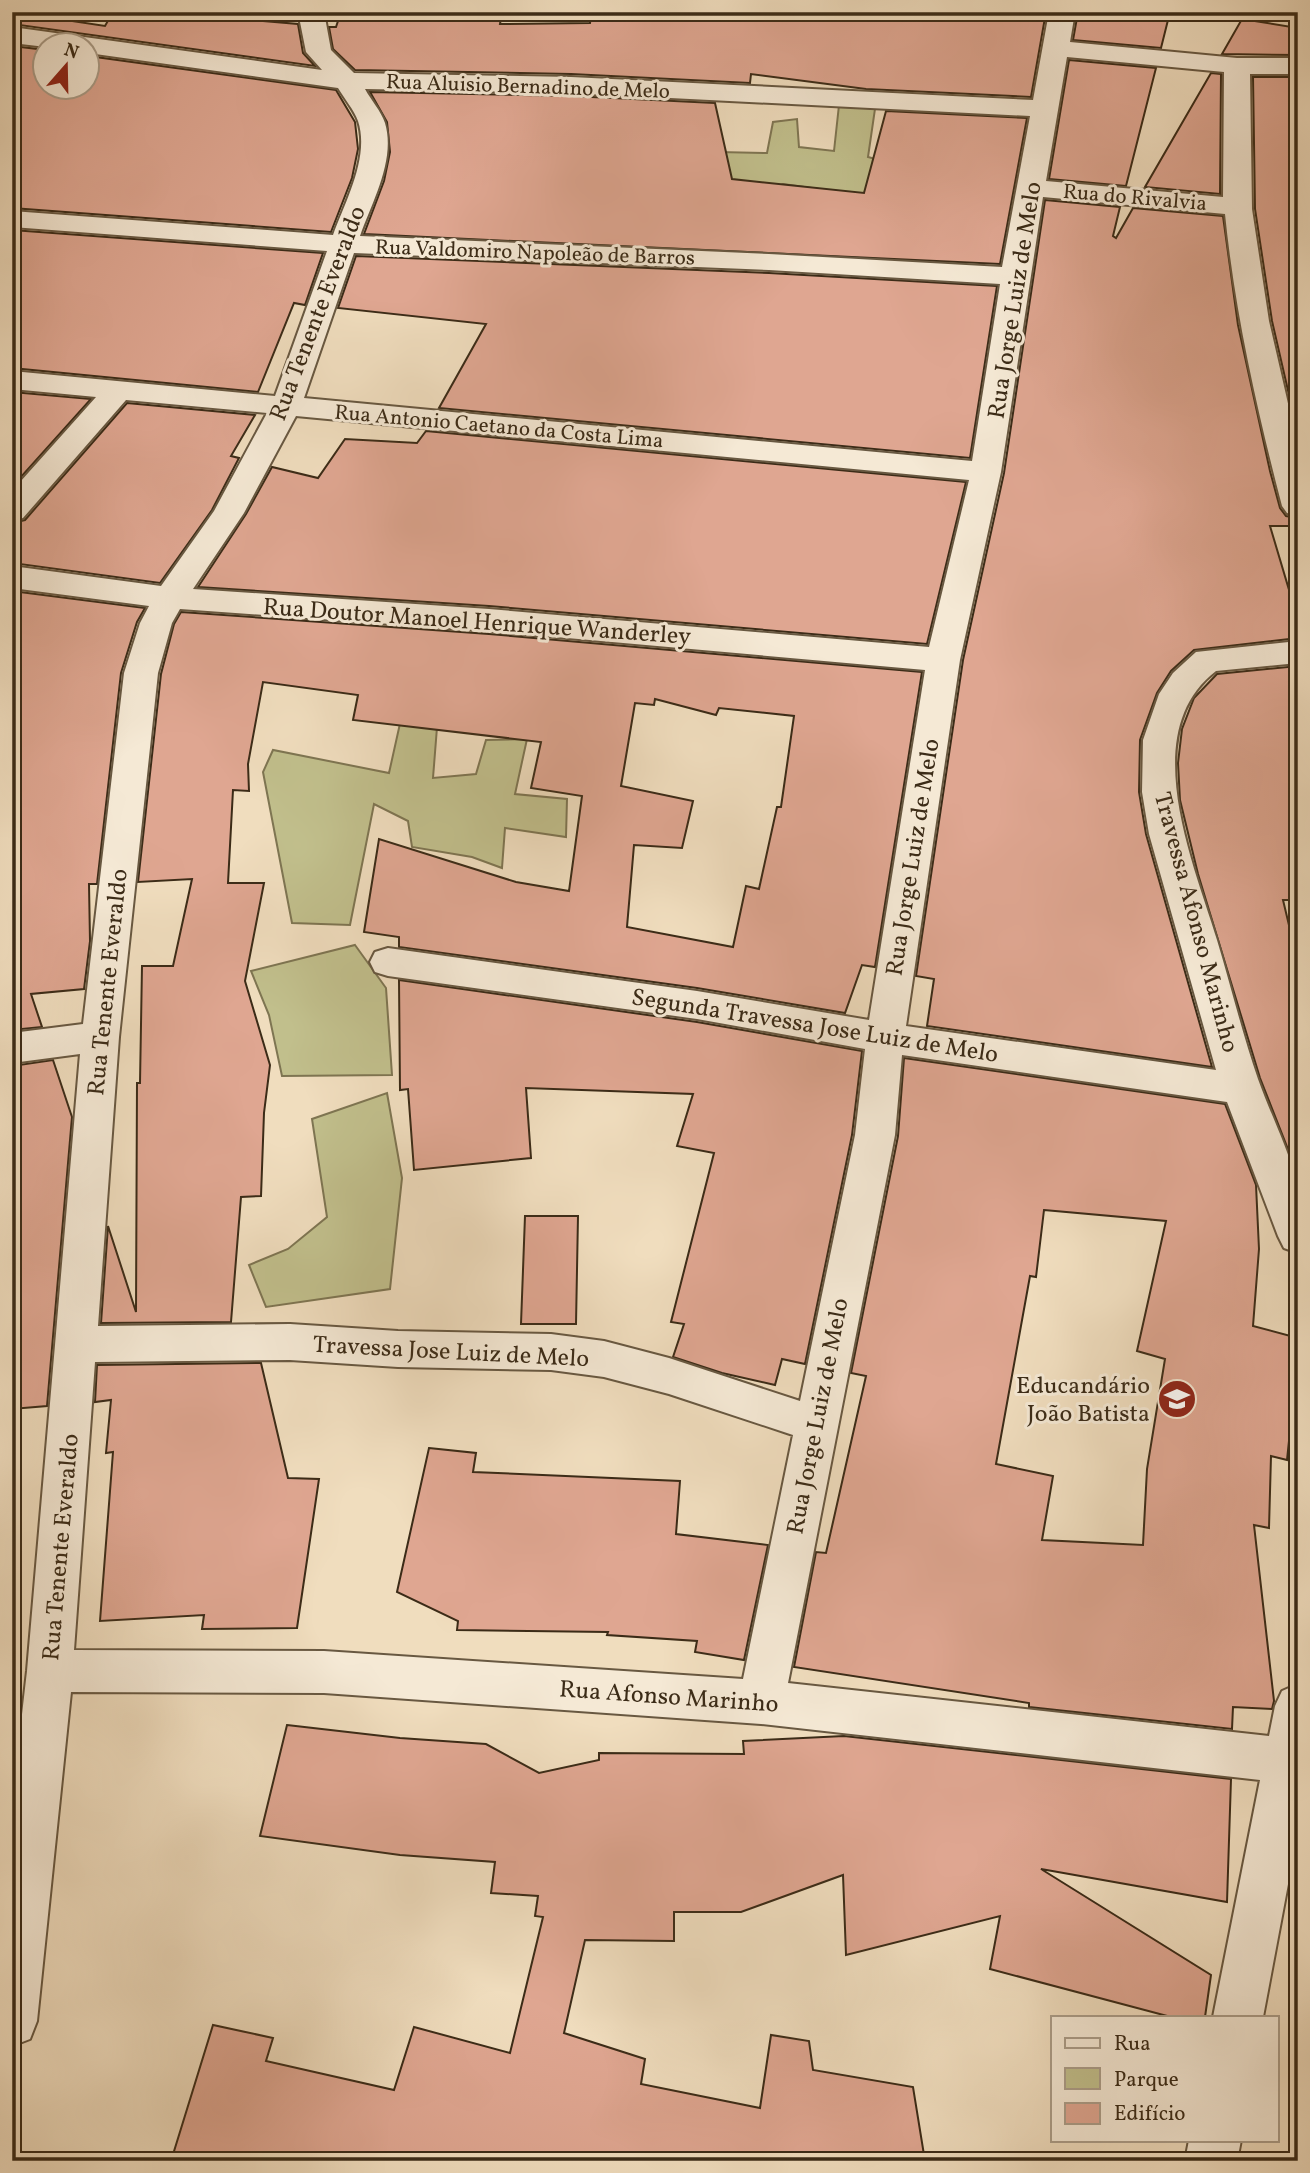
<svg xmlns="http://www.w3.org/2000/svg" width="1310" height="2173" viewBox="0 0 1310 2173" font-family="Vollkorn,serif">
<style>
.green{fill:#c1bf8c;stroke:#7e7552;stroke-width:2}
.building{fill:#dfa691;stroke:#3b2b17;stroke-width:2;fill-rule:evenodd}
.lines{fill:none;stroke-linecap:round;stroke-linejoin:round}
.minor-casing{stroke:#685841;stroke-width:4}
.minor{fill:#f5e9d5;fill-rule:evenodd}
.labels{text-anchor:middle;stroke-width:6;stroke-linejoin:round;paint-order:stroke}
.far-street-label{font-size:21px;fill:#3b2b17;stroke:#f5e9d5}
.street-label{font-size:24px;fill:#3b2b17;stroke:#f5e9d5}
.poi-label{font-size:24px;fill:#3b2b17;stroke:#f5e9d5;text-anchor:end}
</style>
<rect width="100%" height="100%" fill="#f0ddbe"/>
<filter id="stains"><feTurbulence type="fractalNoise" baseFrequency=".00286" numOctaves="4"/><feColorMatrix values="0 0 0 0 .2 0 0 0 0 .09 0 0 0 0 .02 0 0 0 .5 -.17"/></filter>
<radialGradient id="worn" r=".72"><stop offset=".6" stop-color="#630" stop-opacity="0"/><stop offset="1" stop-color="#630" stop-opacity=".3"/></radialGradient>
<!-- green -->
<g class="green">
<path d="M839 105 875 109 868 157 905 167 870 196 783 184 736 203 719 152 767 153 773 122 797 119 799 147 834 151Z"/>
<path d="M405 701 439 702 433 778 476 774 486 740 527 739 515 794 567 799 566 837 505 828 502 868 472 857 412 847 408 821 374 804 350 925 292 923 263 772 273 750 389 773Z"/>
<path d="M355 945 386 988 392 1075 282 1076 269 1015 251 971Z"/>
<path d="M387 1093 402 1178 390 1289 266 1307 249 1265 288 1249 327 1217 312 1119Z"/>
</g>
<!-- building -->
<g class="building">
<path d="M12 12 105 26 113 12H221L240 19 298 24 303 53 315 66 12 24Z"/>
<path d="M341 12H502L500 24 590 23 592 12H1046L1031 97 866 89 751 74 750 83 571 74 355 70 333 49 329 27H336Z"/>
<path d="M1078 12H1170L1161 48 1073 40Z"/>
<path d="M1242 19 1298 28V55L1222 54Z"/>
<path d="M12 46 46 50V88H88V56L336 90 355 122 358 149 352 178 331 232 12 208Z"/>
<path d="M1069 60 1156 68 1126 186 1049 179Z"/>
<path d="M1211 73 1221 74 1220 194 1145 187Z"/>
<path d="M1253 77H1298V434L1272 321 1255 209Z"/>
<path d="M370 92 571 96 715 103 732 179 864 193 886 111 1027 118 1000 264 364 234 384 181 390 152 387 122Z"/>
<path d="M1045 200 1120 207 1113 236 1116 238 1133 208 1223 216 1238 325 1270 471 1280 508 1286 516 1298 518V526H1270L1298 620V638L1194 650 1171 671 1157 693 1140 740 1139 792 1146 834 1212 1067 927 1026 934 979 916 976 963 660 1004 473Z"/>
<path d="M12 230 323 253 305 305 294 303 258 392 12 368Z"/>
<path d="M356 256 769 273 997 286 970 458 439 408 486 324 338 308Z"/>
<path d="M12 392 91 399 12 487Z"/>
<path d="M127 403 255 415 231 456 239 458 212 510 160 583 12 563V523L25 520Z"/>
<path d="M426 431 966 482 927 644 489 606 198 587 246 514 272 467 318 478 345 439 417 443Z"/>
<path d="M12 591 145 608 137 622 121 673 97 884H89L90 941 84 989 31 994 42 1027 12 1030Z"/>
<path d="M181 612 489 634 922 672 875 967 862 965 845 1013 697 988 399 947V937L364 932 379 839 516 882 569 891 582 796 531 788 541 742 353 720 358 695 263 682 248 764 249 791 233 790 228 883H264L245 981 270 1065 264 1113 261 1196 241 1197 231 1322 101 1323 108 1226 136 1312 137 1083H140L142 966H173L192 879 138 882 161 674 174 624ZM655 699 716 715 719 708 794 716 781 807H777L759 889 746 886 733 947 627 927 634 845 682 848 693 801 621 786 635 703 654 705Z"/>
<path d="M1298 666V900H1283L1298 963V1168L1295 1167 1260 1078 1198 874 1180 800 1178 763 1182 729 1194 698 1217 674Z"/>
<path d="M399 980 697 1022 862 1051 852 1135 805 1364 782 1359 775 1385 722 1373 673 1357 684 1324 671 1322 714 1153 677 1146 693 1094 526 1088 531 1158 414 1170 408 1089 400 1090Z"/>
<path d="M904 1058 1225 1104 1256 1185 1259 1249 1253 1326 1298 1338V1394L1294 1393 1287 1460 1271 1456 1269 1528 1254 1525 1274 1701 1272 1709 1233 1707 1232 1729 1029 1707V1703L794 1667 816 1552 826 1553 866 1376 851 1373 898 1136ZM1044 1210 1166 1221 1137 1351 1165 1359 1147 1469 1143 1545 1042 1540 1053 1476 996 1464 1030 1276 1036 1277Z"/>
<path d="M53 1060 72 1117 47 1406 12 1409V1066Z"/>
<path d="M525 1216H578L576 1324H521Z"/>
<path d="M261 1363 288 1478 319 1479 297 1628 202 1629 204 1615 100 1621 113 1452 106 1453 111 1400 95 1402 97 1365Z"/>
<path d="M429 1448 476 1453 473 1472 680 1481 676 1534 768 1545 744 1660 695 1652 697 1641 607 1635 608 1632 457 1630 458 1621 397 1592Z"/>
<path d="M287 1725 400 1738 486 1744 539 1773 599 1760V1753L744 1754 743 1741 844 1736 1231 1779 1227 1902 1041 1869 1211 1975 1205 2017H1171L990 1969 1000 1916 846 1955 843 1875 741 1912H674V1941L585 1940 564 2033 645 2059 641 2084 760 2108 771 2035 809 2041 813 2070 913 2087 925 2161H171L213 2025 273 2038 266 2061 394 2090 414 2027 510 2053 543 1917 535 1916 538 1896 491 1893 495 1862 400 1855 260 1836Z"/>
</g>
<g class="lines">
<defs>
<g id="minor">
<path d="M298 12H324L331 50 354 73 571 77 1033 100 1049 12H1075L1070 42 1237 58H1298V74H1250L1252 209 1269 321 1298 447V516L1287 513 1282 506C1257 410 1235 313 1225 214L1043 197 1001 472 960 660 906 1026 1216 1070 1149 834 1142 792 1143 740 1159 694 1173 673 1196 652 1298 641V663L1216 671C1136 732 1194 864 1217 940 1231 986 1242 1033 1258 1079 1270 1113 1288 1148 1297 1183 1302 1204 1298 1231 1298 1253L1284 1248 1278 1236 1227 1102 902 1055 895 1135 788 1683 1269 1736 1275 1706 1282 1691 1298 1684V1831L1263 2017H1213L1260 1780 761 1724 324 1693 71 1692 37 2021 30 2039 12 2046V1801L27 1671 80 1054 12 1063V1033L83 1024 124 673 140 623 149 606 12 588V566L161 586 214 511 267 413 126 400 23 518 12 521V491L96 397 12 389V371L275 396 327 251 12 227V211L333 235C345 202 370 157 358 121 354 110 344 98 338 88L88 53V46L46 47 12 43V27L322 70 306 52ZM1067 57 1224 72 1223 197 1046 181ZM365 89 571 93 1030 116 1002 267 769 254 360 236C372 202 396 160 385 123 381 111 371 100 365 89ZM354 253 769 270 1000 284 972 461 304 398ZM296 416 969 480 929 647 489 609 193 589 244 513ZM180 609 489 631 925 670 869 1020 697 991 388 948 375 952 370 962 375 972 388 976 697 1019 865 1049 855 1135 800 1401 669 1358 604 1341 551 1334 398 1331 290 1324 98 1326 119 1037 158 673 172 623ZM290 1360 398 1367 551 1370 604 1377 669 1394 793 1435 743 1679 324 1651 74 1650 95 1362Z"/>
<path d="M1189 2140H1241L1237 2161H1185Z"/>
</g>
</defs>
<!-- minor casing -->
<use href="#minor" class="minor-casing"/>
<!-- minor -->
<use href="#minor" class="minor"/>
</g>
<!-- icons -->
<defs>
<symbol id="school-disc" viewBox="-11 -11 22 22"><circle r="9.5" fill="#8f2418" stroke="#f5e9d5"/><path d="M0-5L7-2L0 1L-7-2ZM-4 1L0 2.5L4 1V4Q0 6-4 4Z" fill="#fff"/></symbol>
</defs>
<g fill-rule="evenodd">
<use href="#school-disc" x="1155" y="1377" width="44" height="44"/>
</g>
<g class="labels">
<!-- far-street labels -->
<g class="far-street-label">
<text transform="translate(528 86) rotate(2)" y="7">Rua Aluisio Bernadino de Melo</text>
<text transform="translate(1135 197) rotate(5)" y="7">Rua do Rivalvia</text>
<text transform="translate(535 252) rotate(2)" y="7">Rua Valdomiro Napoleão de Barros</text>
<text transform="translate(499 426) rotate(5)" y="7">Rua Antonio Caetano da Costa Lima</text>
</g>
<!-- street labels -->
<g class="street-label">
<text transform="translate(1014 300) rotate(-81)" y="8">Rua Jorge Luiz de Melo</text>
<text transform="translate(317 313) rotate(-69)" y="8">Rua Tenente Everaldo</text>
<text transform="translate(477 621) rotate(4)" y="8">Rua Doutor Manoel Henrique Wanderley</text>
<text transform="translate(912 857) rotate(-81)" y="8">Rua Jorge Luiz de Melo</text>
<text transform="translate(1197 922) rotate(75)" y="8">Travessa Afonso Marinho</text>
<text transform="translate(107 982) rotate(-84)" y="8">Rua Tenente Everaldo</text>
<text transform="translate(815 1025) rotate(9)" y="8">Segunda Travessa Jose Luiz de Melo</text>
<text transform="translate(451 1351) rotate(3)" y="8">Travessa Jose Luiz de Melo</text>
<text transform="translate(817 1416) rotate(-79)" y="8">Rua Jorge Luiz de Melo</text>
<text transform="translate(60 1547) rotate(-85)" y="8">Rua Tenente Everaldo</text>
<text transform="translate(669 1696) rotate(4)" y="8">Rua Afonso Marinho</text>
</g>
<!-- poi labels -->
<g class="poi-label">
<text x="1150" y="1393">Educandário<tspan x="1150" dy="28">João Batista</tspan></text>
</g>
</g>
<!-- margin -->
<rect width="1310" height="2173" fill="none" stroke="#f0ddbe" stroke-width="42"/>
<rect x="14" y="14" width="1282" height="2145" fill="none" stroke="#3b2b17" stroke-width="3.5"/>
<rect x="21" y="21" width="1268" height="2131" fill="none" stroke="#3b2b17" stroke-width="2"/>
<!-- legend -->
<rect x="1051" y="2016" width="228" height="126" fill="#f5e9d5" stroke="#ab9d89" stroke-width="2"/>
<rect x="1065" y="2038" width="35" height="10" fill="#f5e9d5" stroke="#ab9d89" stroke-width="2"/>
<text x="1114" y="2050" font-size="21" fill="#3b2b17">Rua</text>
<rect x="1065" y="2068" width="35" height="21" fill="#c1bf8c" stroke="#ab9d89" stroke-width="2"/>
<text x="1114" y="2086" font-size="21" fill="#3b2b17">Parque</text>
<rect x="1065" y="2103" width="35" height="21" fill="#dfa691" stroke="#ab9d89" stroke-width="2"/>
<text x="1114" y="2120" font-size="21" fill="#3b2b17">Edifício</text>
<!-- north arrow -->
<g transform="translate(66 66) rotate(20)"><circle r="33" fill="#f5e9d5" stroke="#ab9d89" stroke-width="2"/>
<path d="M0-5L12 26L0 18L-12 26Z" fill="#8f2418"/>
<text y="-10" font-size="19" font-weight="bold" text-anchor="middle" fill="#3b2b17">N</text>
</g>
<rect width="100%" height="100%" filter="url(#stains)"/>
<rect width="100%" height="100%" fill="url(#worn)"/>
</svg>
